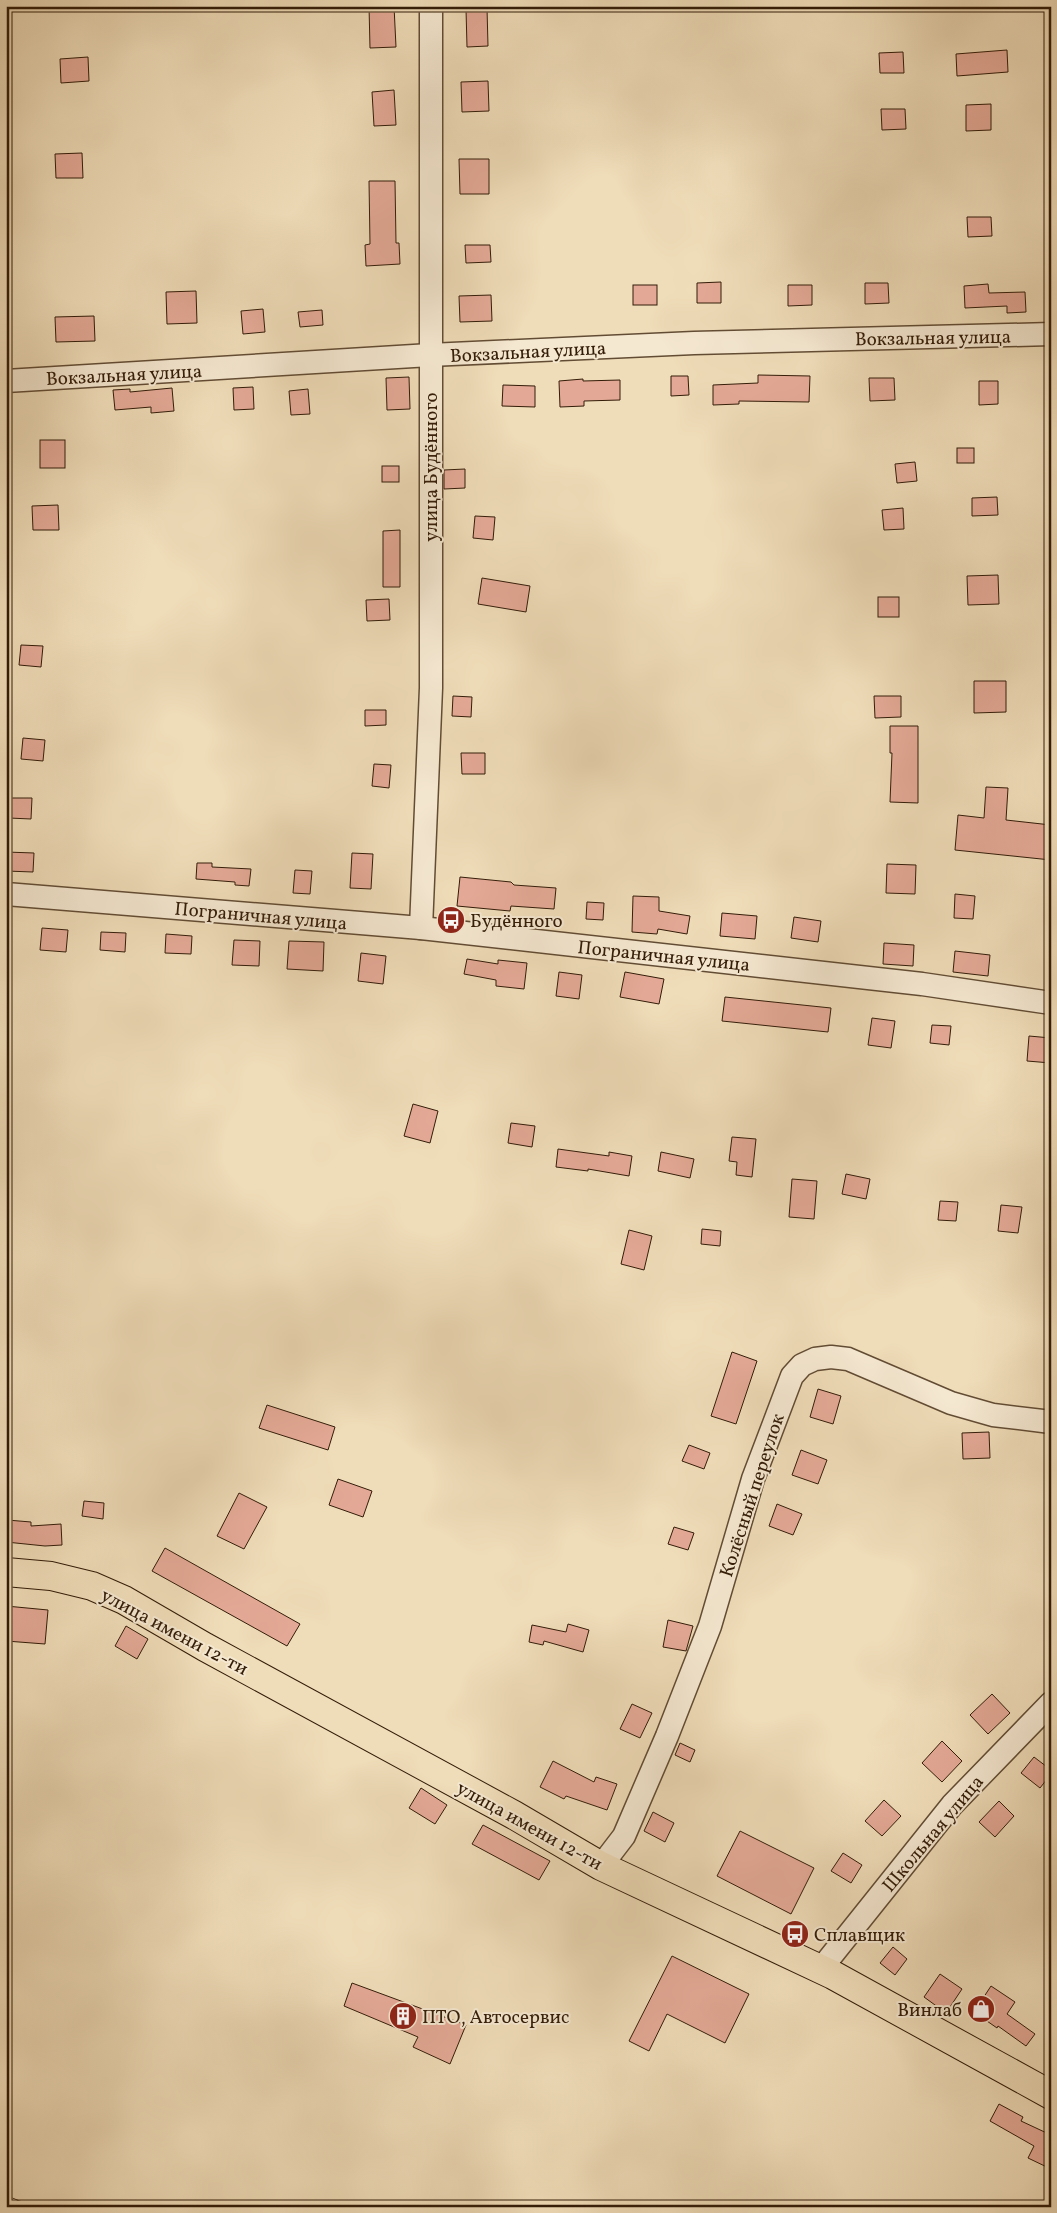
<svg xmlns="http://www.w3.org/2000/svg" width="1057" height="2213" viewBox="0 0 1057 2213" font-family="Vollkorn,serif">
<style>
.building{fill:#e4a996;stroke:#331c08}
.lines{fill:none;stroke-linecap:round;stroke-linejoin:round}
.minor-casing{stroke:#624c34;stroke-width:25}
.major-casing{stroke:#331c08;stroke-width:30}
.minor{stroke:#f5e8d1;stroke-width:22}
.major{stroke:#efdcb8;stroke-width:28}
.rail-casing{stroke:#331c08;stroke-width:5.5}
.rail{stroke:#f5e8d1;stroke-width:4;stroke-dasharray:11;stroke-linecap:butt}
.labels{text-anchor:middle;stroke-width:4;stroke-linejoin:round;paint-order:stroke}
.street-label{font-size:19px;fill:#331c08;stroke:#f5e8d1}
.poi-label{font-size:19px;fill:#331c08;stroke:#f5e8d1;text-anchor:start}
</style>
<rect width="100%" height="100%" fill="#efdcb8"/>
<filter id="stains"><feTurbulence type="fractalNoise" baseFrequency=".004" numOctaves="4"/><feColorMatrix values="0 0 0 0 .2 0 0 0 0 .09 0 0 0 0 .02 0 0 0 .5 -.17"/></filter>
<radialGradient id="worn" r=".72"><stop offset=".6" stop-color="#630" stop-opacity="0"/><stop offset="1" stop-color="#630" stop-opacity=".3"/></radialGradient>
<!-- building -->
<g class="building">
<path d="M369 6H394L396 47 370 48Z"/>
<path d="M487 8 488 46 467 47 466 9Z"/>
<path d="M1007 50 1008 72 957 76 956 54Z"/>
<path d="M903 52 904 73H880L879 53Z"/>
<path d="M88 57 89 81 61 83 60 59Z"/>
<path d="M488 81 489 111 462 112 461 82Z"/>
<path d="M394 90 396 125 374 126 372 92Z"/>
<path d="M991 104V130L966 131V105Z"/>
<path d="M881 109H905L906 129 882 130Z"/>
<path d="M82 153 83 178H56L55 154Z"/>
<path d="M459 159H489V194H460Z"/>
<path d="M369 181H395L396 243H399L400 264 366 266 365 245 370 244Z"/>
<path d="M967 217H991L992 236 968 237Z"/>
<path d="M465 245H490L491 262 466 263Z"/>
<path d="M721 282V303H697V283Z"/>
<path d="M865 283H888L889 303 865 304Z"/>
<path d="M988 284 989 293 1025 292 1026 312 1007 313V306L965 308 964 286Z"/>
<rect x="633" y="285" width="24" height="20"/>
<path d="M788 285H812V305L788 306Z"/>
<path d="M196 291 197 323 167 324 166 292Z"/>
<path d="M491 295 492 321 460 322 459 296Z"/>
<path d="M263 309 265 332 243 334 241 311Z"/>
<path d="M322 310 323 325 300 327 298 312Z"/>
<path d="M94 316 95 341 56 342 55 317Z"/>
<path d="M758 375 810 376 809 402 739 401V404L713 405V385L758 383Z"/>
<path d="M671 376H688L689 395 671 396Z"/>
<path d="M409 377 410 409 387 410 386 378Z"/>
<path d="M869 378H894L895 400 870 401Z"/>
<path d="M583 379V381L620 380V400L584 401V406L560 407 559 381Z"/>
<path d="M979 381H998V404L979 405Z"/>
<path d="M503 385 535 386V407L502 406Z"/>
<path d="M253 387 254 409 234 410 233 388Z"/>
<path d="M172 388 174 411 151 413V407L115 410 113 390 130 389V392Z"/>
<path d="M308 389 310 414 291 415 289 391Z"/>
<rect x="40" y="440" width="25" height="28"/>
<rect x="957" y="448" width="17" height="15"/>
<path d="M915 462 917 481 897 483 895 464Z"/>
<rect x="382" y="466" width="17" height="16"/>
<path d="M465 469V488L444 489V470Z"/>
<path d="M997 497 998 515 972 516V498Z"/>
<path d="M58 505 59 530H33L32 506Z"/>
<path d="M903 508 904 529 884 530 882 510Z"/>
<path d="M475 516 495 517 493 540 473 538Z"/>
<path d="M400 530V587H383V531Z"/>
<path d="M998 575 999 604 968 605 967 576Z"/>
<path d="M482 578 530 586 526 612 478 604Z"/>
<rect x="878" y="597" width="21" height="20"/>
<path d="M389 599 390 620 367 621 366 600Z"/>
<path d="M21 645 43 646 41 667 19 665Z"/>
<path d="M974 681H1006V712L974 713Z"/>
<path d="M453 696 472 697 471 717 452 716Z"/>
<path d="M874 696H901V717L875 718Z"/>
<path d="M365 710H386V725L365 726Z"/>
<path d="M890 726H918V803L890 802 892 753H890Z"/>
<path d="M23 738 45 740 43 761 21 759Z"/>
<path d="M461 753H485V774H462Z"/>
<path d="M374 764 391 765 389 788 372 786Z"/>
<path d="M986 787 1008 788 1006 820 1051 825V860L955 850 958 815 984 818Z"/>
<path d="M9 798H32L31 819 9 818Z"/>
<path d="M6 852 34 853 33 872 6 871Z"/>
<path d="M352 853 373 854 371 889 350 888Z"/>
<path d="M197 863H212V867L251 869 249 886 235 885V882L196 879Z"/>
<path d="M887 864 916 865 915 894 886 893Z"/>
<path d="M295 870 312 871 310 894 293 893Z"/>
<path d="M460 877 511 882 514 885 556 888 554 909 511 906 510 911 457 906Z"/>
<path d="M955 894 975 896 973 919 954 918Z"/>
<path d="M633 896 659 897V911L690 916 687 934 658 929 657 934 632 932Z"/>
<path d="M587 902 604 903 603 920 586 919Z"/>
<path d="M722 913 757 916 755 939 720 936Z"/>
<path d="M794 917 821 921 818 942 791 938Z"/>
<path d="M42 928 68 930 66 952 40 950Z"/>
<path d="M101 932 126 933 125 952 100 950Z"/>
<path d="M166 934 192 936 191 954 165 953Z"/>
<path d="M234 940 260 941 259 966 232 965Z"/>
<path d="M289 941 324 942 323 971 287 969Z"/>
<path d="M884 943 914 945 913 966 883 964Z"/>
<path d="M955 951 990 955 988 976 953 972Z"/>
<path d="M361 953 386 956 383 984 358 981Z"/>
<path d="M467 959 498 964V960L527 963 524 989 496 986V980L464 974Z"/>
<path d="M559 972 582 975 579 999 556 996Z"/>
<path d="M625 972 664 979 659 1004 620 997Z"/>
<path d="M725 997 831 1008 828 1032 722 1021Z"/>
<path d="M872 1018 895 1021 891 1048 868 1045Z"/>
<path d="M932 1025 951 1026 949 1045 930 1043Z"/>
<path d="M1029 1036 1051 1038V1063L1027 1061Z"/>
<path d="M413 1104 438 1111 430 1143 404 1136Z"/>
<path d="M511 1123 535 1126 532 1147 508 1143Z"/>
<path d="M732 1137 756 1139 752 1177 736 1175 737 1162 729 1161Z"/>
<path d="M558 1149 609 1156V1152L632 1156 629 1176 588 1169V1171L556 1167Z"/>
<path d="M661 1152 694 1159 690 1178 658 1171Z"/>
<path d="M846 1174 870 1179 866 1199 842 1194Z"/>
<path d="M792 1179 817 1181 814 1219 789 1217Z"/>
<path d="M940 1201 958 1202 956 1221 938 1220Z"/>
<path d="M1001 1205 1022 1207 1018 1233 998 1231Z"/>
<path d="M702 1229 721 1231 720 1246 701 1244Z"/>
<path d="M629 1230 652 1236 644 1270 621 1264Z"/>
<path d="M732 1352 757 1361 736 1424 711 1416Z"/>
<path d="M818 1389 841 1396 833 1424 810 1417Z"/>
<path d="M267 1405 335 1427 328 1450 259 1428Z"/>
<path d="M989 1432 990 1458 963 1459 962 1433Z"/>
<path d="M689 1445 710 1453 704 1469 682 1461Z"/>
<path d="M801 1450 827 1460 818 1484 792 1475Z"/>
<path d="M338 1479 372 1491 363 1517 329 1505Z"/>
<path d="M239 1493 267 1507 244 1549 217 1536Z"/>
<path d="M84 1501 104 1503 103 1519 82 1516Z"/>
<path d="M777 1504 802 1514 793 1535 769 1526Z"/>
<path d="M7 1520 31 1522V1526L61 1524 62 1545 45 1546 6 1542Z"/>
<path d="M674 1527 694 1533 688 1550 668 1544Z"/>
<path d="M165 1548 300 1624 287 1646 152 1571Z"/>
<path d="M6 1606 48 1610 45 1644 6 1641Z"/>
<path d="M668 1620 693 1626 686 1651 663 1647Z"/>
<path d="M568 1624 589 1630 583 1652 544 1641 543 1645 529 1642 532 1625 566 1632Z"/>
<path d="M126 1626 148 1639 137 1659 115 1646Z"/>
<path d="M992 1694 1010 1713 988 1734 970 1715Z"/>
<path d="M632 1704 652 1713 640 1738 620 1729Z"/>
<path d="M942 1741 962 1761 942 1782 922 1763Z"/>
<path d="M680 1743 695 1750 690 1762 675 1755Z"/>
<path d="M1034 1757 1051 1770V1774L1040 1788 1021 1773Z"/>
<path d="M553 1761 594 1782 596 1777 617 1784 607 1810 566 1796 564 1799 540 1787Z"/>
<path d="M421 1788 447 1805 435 1824 409 1808Z"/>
<path d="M884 1800 901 1816 882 1836 865 1821Z"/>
<path d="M999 1801 1014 1816 995 1837 979 1822Z"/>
<path d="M653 1812 674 1823 665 1842 644 1831Z"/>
<path d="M483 1825 550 1861 539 1880 472 1844Z"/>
<path d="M740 1831 814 1868 791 1914 717 1876Z"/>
<path d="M843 1853 862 1865 851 1883 831 1871Z"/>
<path d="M893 1947 907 1959 895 1975 880 1963Z"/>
<path d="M672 1956 749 1994 725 2043 667 2014 649 2051 629 2041Z"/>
<path d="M940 1974 962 1989 946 2013 924 1997Z"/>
<path d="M352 1983 466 2025 450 2064 413 2047 418 2037 344 2006Z"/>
<path d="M991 1986 1015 2002 1007 2014 1035 2034 1026 2046 998 2026 997 2028 974 2012Z"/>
<path d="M999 2104 1023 2117 1021 2121 1051 2135V2169L1028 2158 1034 2146 990 2121Z"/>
</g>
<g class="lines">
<defs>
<g id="minor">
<path d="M6 381 430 355 694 343 1051 334"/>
<path d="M6 894 421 928 922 984 1051 1003"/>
<path d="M421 928 431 688V6"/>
<path d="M601 1866 624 1836 667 1736 710 1626 753 1479 792 1376 802 1365 815 1359 831 1357 848 1359 951 1403 993 1415 1051 1422"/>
<path d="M820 1970 952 1805 1051 1703"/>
</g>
<path id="major" d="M6 1572 51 1576 92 1586 124 1600 205 1647 514 1815 601 1866 833 1975 1051 2095"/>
</defs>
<!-- minor casing -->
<use href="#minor" class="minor-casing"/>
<!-- major casing -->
<use href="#major" class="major-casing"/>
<!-- minor -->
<use href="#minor" class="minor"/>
<!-- major -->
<use href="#major" class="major"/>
<defs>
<path id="rail" d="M6 2198 29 2207"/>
</defs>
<!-- rail casing -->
<use href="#rail" class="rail-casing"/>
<!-- rail -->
<use href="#rail" class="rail"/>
</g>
<!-- icons -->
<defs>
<symbol id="bus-disc" viewBox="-11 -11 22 22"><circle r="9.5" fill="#8f2418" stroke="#f5e8d1"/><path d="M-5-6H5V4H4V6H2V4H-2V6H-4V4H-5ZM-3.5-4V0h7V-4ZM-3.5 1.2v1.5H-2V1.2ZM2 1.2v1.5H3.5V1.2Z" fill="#fff"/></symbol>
<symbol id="shop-disc" viewBox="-11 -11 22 22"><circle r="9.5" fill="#8f2418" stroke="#f5e8d1"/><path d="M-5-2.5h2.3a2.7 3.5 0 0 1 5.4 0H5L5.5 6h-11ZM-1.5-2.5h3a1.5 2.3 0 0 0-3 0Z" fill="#fff"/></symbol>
<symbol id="building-disc" viewBox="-11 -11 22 22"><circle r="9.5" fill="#8f2418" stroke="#f5e8d1"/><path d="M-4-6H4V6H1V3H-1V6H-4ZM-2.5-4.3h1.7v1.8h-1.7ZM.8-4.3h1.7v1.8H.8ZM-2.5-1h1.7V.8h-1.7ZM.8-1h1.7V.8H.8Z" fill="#fff"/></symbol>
</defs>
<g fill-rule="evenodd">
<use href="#bus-disc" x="435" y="904" width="32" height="32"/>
<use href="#bus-disc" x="779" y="1918" width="32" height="32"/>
<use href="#shop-disc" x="965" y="1993" width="32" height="32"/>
<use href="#building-disc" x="387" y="2000" width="32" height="32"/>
</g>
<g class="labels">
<!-- street labels -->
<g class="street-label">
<text transform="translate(933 337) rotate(-1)" y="7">Вокзальная улица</text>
<text transform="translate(528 351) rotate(-3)" y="7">Вокзальная улица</text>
<text transform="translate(124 374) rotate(-3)" y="7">Вокзальная улица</text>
<text transform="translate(430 467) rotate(-90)" y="7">улица Будённого</text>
<text transform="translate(261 915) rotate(5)" y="7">Пограничная улица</text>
<text transform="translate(664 955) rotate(6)" y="7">Пограничная улица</text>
<text transform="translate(751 1495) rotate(-72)" y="7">Колёсный переулок</text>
<text transform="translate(175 1631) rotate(28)" y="7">улица имени 12-ти</text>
<text transform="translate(530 1825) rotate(29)" y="7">улица имени 12-ти</text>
<text transform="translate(932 1833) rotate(-50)" y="7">Школьная улица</text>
</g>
<!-- poi labels -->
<g class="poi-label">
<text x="470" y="927">Будённого</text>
<text x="814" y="1941">Сплавщик</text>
<text x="962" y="2016" text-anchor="end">Винлаб</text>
<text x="422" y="2023">ПТО, Автосервис</text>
</g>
</g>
<!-- margin -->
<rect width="1057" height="2213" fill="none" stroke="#efdcb8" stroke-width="25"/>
<rect x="8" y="8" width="1042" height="2198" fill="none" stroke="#331c08" stroke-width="2.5"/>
<rect x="12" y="12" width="1032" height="2188" fill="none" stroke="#331c08"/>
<rect width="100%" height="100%" filter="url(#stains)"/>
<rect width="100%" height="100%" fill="url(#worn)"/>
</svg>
